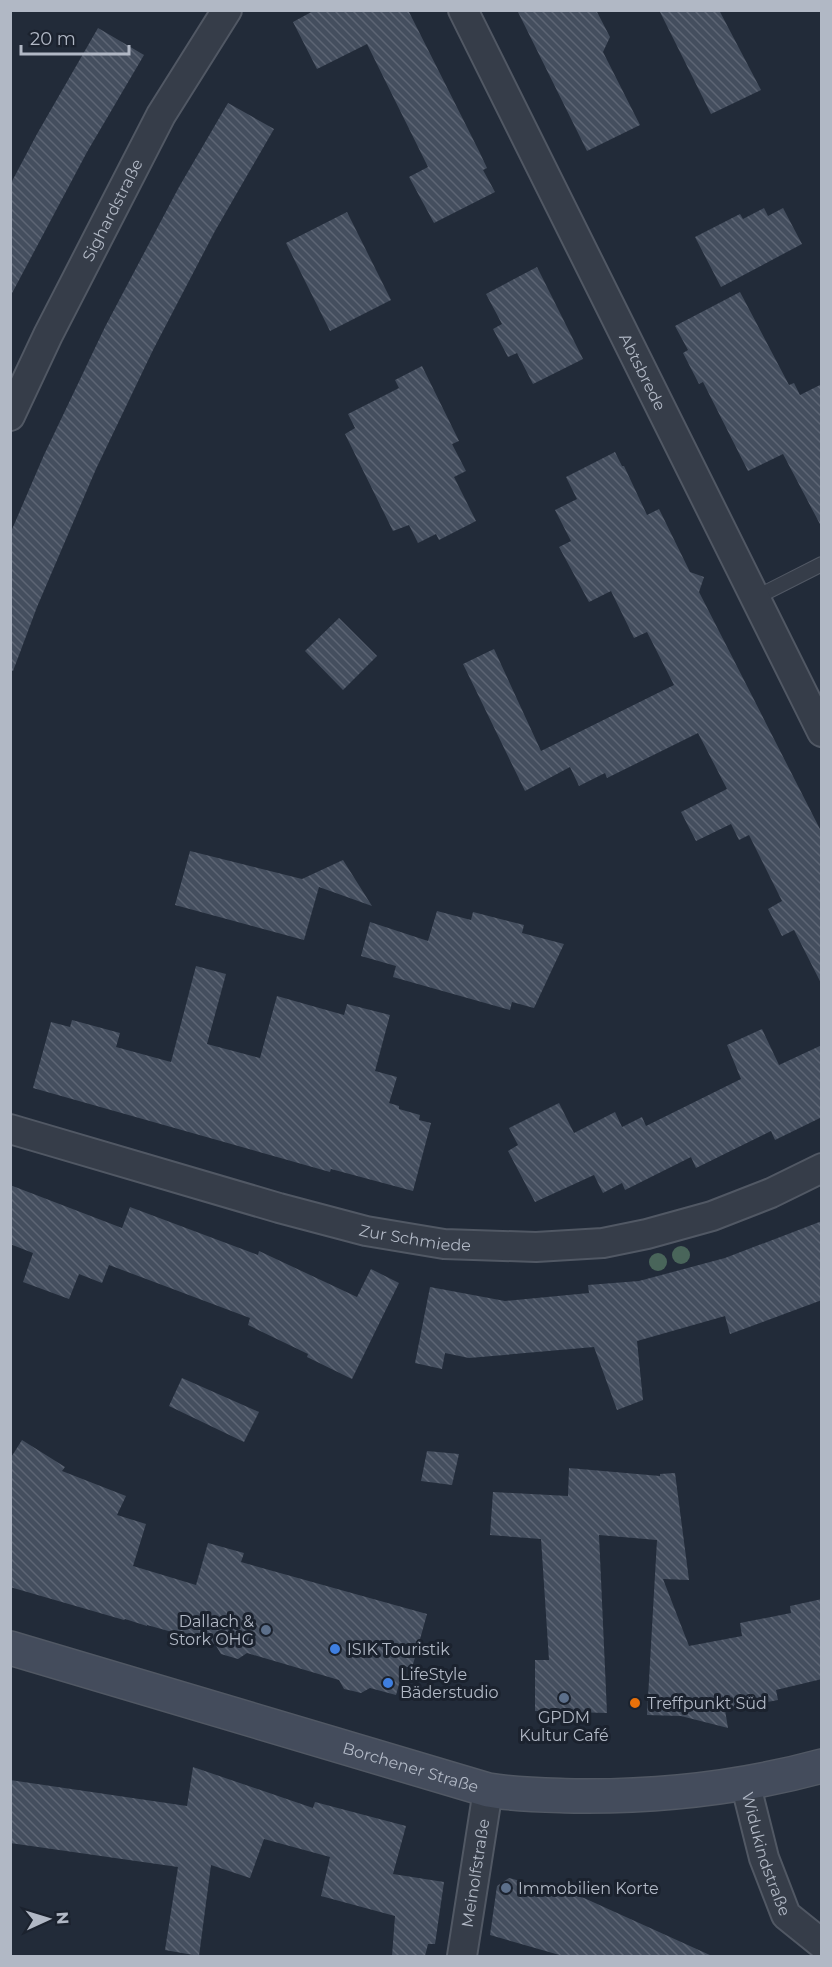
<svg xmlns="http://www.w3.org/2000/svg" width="832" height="1967" viewBox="0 0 832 1967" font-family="Montserrat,sans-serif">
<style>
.building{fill:url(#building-back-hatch)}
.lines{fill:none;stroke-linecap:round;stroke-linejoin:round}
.service-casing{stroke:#515864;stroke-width:16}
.minor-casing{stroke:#515864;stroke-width:32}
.secondary-casing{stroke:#515864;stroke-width:36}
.service{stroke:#363d49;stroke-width:14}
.minor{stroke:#363d49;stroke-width:28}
.secondary{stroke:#444c5c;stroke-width:33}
.tree{fill:#49655a}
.service-dot{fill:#5c6f8a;stroke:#1b222e;stroke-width:2}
.shop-dot{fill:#3f7fe0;stroke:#1b222e;stroke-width:2}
.food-dot{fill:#e8710a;stroke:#1b222e;stroke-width:2}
.labels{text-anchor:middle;stroke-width:6;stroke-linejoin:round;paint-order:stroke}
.street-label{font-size:16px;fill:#b1b8c5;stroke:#1b222e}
.poi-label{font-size:16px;fill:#b1b8c5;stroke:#1b222e;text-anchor:start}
</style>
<defs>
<pattern id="building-back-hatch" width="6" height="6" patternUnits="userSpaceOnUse" patternTransform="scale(1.5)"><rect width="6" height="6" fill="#444e5e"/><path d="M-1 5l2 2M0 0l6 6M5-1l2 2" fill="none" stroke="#5d6574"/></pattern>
</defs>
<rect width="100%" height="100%" fill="#222b39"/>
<!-- building -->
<g class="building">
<path d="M315 10H408L479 151 487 168 483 170 495 192 434 223 409 177 428 167 367 44 317 69 293 22Z"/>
<path d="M517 10H596L610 37 603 52 640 125 587 151Z"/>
<path d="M659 10H719L761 90 711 114Z"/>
<path d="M98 28 144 55 87 152 10 297V185L37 134Z"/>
<path d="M228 103 274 129 215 231 153 350 96 469 37 607 13 671 10 670V534L44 455 105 327 179 187Z"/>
<path d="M764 208 768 216 783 208 802 244 721 287 695 237 740 214 743 219Z"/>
<path d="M347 212 391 300 330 331 286 243Z"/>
<path d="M537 267 583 359 533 384 517 353 508 357 493 329 502 324 486 294Z"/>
<path d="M740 292 789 385 794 383 800 395 822 384V528L783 454 748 471 703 382 699 384 683 353 688 350 675 326Z"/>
<path d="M422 366 459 441 452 444 466 471 454 477 476 521 439 540 436 534 418 543 409 525 393 531 345 434 355 428 348 414 399 388 395 380Z"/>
<path d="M615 452 622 466H624L647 515 659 509 690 572 704 577 699 592 822 833V985L794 930 782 936 768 909 782 901 749 835 739 840 731 824 696 841 681 812 727 789 698 733 607 778 605 773 579 786 570 767 525 791 463 664 494 649 541 751 674 685 647 632 634 638 611 591 589 602 559 547 571 541 555 510 577 499 566 477Z"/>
<path d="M339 618 377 656 343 690 305 651Z"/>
<path d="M190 851 302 879 343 860 372 906 319 887 304 940 175 905Z"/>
<path d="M437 911 471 920 473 912 524 925 522 933 564 944 534 1008 512 1002 510 1010 393 977 396 966 361 956 370 922 428 941Z"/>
<path d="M196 966 226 974 207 1044 260 1058 277 996 344 1015 347 1004 390 1015 375 1071 397 1077 389 1103 399 1106V1109L420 1115 419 1120 431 1123 413 1191 331 1169 330 1172 33 1088 51 1022 70 1027 72 1020 120 1033 116 1047 171 1062Z"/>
<path d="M762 1029 779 1065 822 1045V1117L775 1140 771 1131 696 1168 691 1157 625 1190 622 1183 603 1193 594 1175 535 1202 508 1151 518 1145 509 1128 559 1103 574 1133 615 1112 622 1127 642 1117 646 1126 741 1079 727 1045Z"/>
<path d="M10 1185 122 1228 130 1207 258 1255 259 1251 357 1297 371 1269 399 1283 352 1379 307 1357 308 1354 248 1325 250 1318 109 1265 102 1283 79 1274 69 1299 23 1282 33 1253 10 1244Z"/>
<path d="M822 1221V1300L730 1334 725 1316 637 1341 643 1400 617 1410 594 1347 469 1358 445 1353 442 1369 415 1363 430 1287 505 1301 589 1293 588 1285 639 1281 725 1258Z"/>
<path d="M182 1378 259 1412 244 1442 169 1406Z"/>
<path d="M22 1440 65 1467 62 1471 126 1496 117 1515 146 1524 133 1566 196 1585 208 1543 244 1553 241 1562 427 1614 412 1668 404 1666 396 1695 370 1688 361 1693 353 1691 344 1689 339 1680 247 1653 238 1659 221 1654 215 1644 147 1625V1626L125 1619 124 1620 10 1587V1459Z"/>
<path d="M427 1451 459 1454 452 1485 421 1481Z"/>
<path d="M569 1468 660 1476V1474L675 1473 689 1580 663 1579 689 1646 742 1636 740 1623 791 1613 790 1606 822 1599V1679L776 1690 778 1700 725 1710 728 1728 681 1716 647 1715 657 1540 599 1535 607 1713 535 1711V1660H549L541 1539 490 1535 493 1492 568 1496Z"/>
<path d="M193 1767 313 1808 315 1802 406 1826 393 1874 444 1882 435 1944H428L425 1956H392L395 1916 321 1896 330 1857 264 1839 250 1878 211 1865 199 1956 165 1950 178 1867 10 1843V1780L187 1806Z"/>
<path d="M509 1878 584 1898 712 1956H563L490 1935 497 1886Z"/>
</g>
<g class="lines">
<defs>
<path id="service" d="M755 598 822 564"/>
<g id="minor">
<path id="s1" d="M463 10 822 732"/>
<path id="s2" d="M10 416 48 335 161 115 227 10"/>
<path id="s3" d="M10 1129 279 1208 366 1231 444 1244 536 1247 603 1243 647 1234 712 1216 771 1193 822 1168"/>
<path id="s4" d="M745 1782 764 1858 786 1915 822 1944"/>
<path id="s5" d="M462 1956 488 1790"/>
</g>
<g id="secondary">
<path id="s6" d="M10 1648 488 1790C517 1795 546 1795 575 1796 658 1797 741 1788 822 1766"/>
</g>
</defs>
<!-- service casing -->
<use href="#service" class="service-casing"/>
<!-- minor casing -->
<use href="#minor" class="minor-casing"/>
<!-- secondary casing -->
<use href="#secondary" class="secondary-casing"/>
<!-- service -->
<use href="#service" class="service"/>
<!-- minor -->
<use href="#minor" class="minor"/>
<!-- secondary -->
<use href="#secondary" class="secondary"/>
</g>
<!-- trees -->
<g class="tree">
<circle cx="681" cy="1255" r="9"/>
<circle cx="658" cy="1262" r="9"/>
</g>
<!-- markers -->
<g class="service-dot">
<circle cx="266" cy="1630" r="6"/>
<circle cx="564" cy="1698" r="6"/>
<circle cx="506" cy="1888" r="6"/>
</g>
<g class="shop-dot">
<circle cx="335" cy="1649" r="6"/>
<circle cx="388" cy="1683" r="6"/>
</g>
<circle class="food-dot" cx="635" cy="1703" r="6"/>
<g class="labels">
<!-- street labels -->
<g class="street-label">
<text dy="6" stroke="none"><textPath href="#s2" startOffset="230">Sighardstraße</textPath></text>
<text dy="6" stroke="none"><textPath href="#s1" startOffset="404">Abtsbrede</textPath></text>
<text dy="6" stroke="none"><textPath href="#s3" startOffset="420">Zur Schmiede</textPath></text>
<text dy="6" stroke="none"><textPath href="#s6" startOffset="418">Borchener Straße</textPath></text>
<text dy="6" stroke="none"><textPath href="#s4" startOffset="75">Widukindstraße</textPath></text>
<text dy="6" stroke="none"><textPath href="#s5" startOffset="84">Meinolfstraße</textPath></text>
</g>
<!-- poi labels -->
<g class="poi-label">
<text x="254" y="1627" text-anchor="end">Dallach &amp;<tspan x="254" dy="18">Stork OHG</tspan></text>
<text x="347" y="1655">ISIK Touristik</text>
<text x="400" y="1680">LifeStyle<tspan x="400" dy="18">Bäderstudio</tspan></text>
<text x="647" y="1709">Treffpunkt Süd</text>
<text x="564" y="1723" text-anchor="middle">GPDM<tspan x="564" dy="18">Kultur Café</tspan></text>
<text x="518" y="1894">Immobilien Korte</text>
</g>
</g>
<!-- border -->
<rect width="832" height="1967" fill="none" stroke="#b1b8c5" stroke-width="24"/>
<!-- north arrow -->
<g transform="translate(48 1919) rotate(86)" stroke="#1b222e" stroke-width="4.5" paint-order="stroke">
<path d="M0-4.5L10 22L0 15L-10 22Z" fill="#b1b8c5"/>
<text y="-9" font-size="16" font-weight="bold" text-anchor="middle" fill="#b1b8c5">N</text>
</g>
<!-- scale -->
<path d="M21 45v9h108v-9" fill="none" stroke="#b1b8c5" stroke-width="3"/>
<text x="30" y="45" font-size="18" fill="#b1b8c5" stroke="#1b222e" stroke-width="4.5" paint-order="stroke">20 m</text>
</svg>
